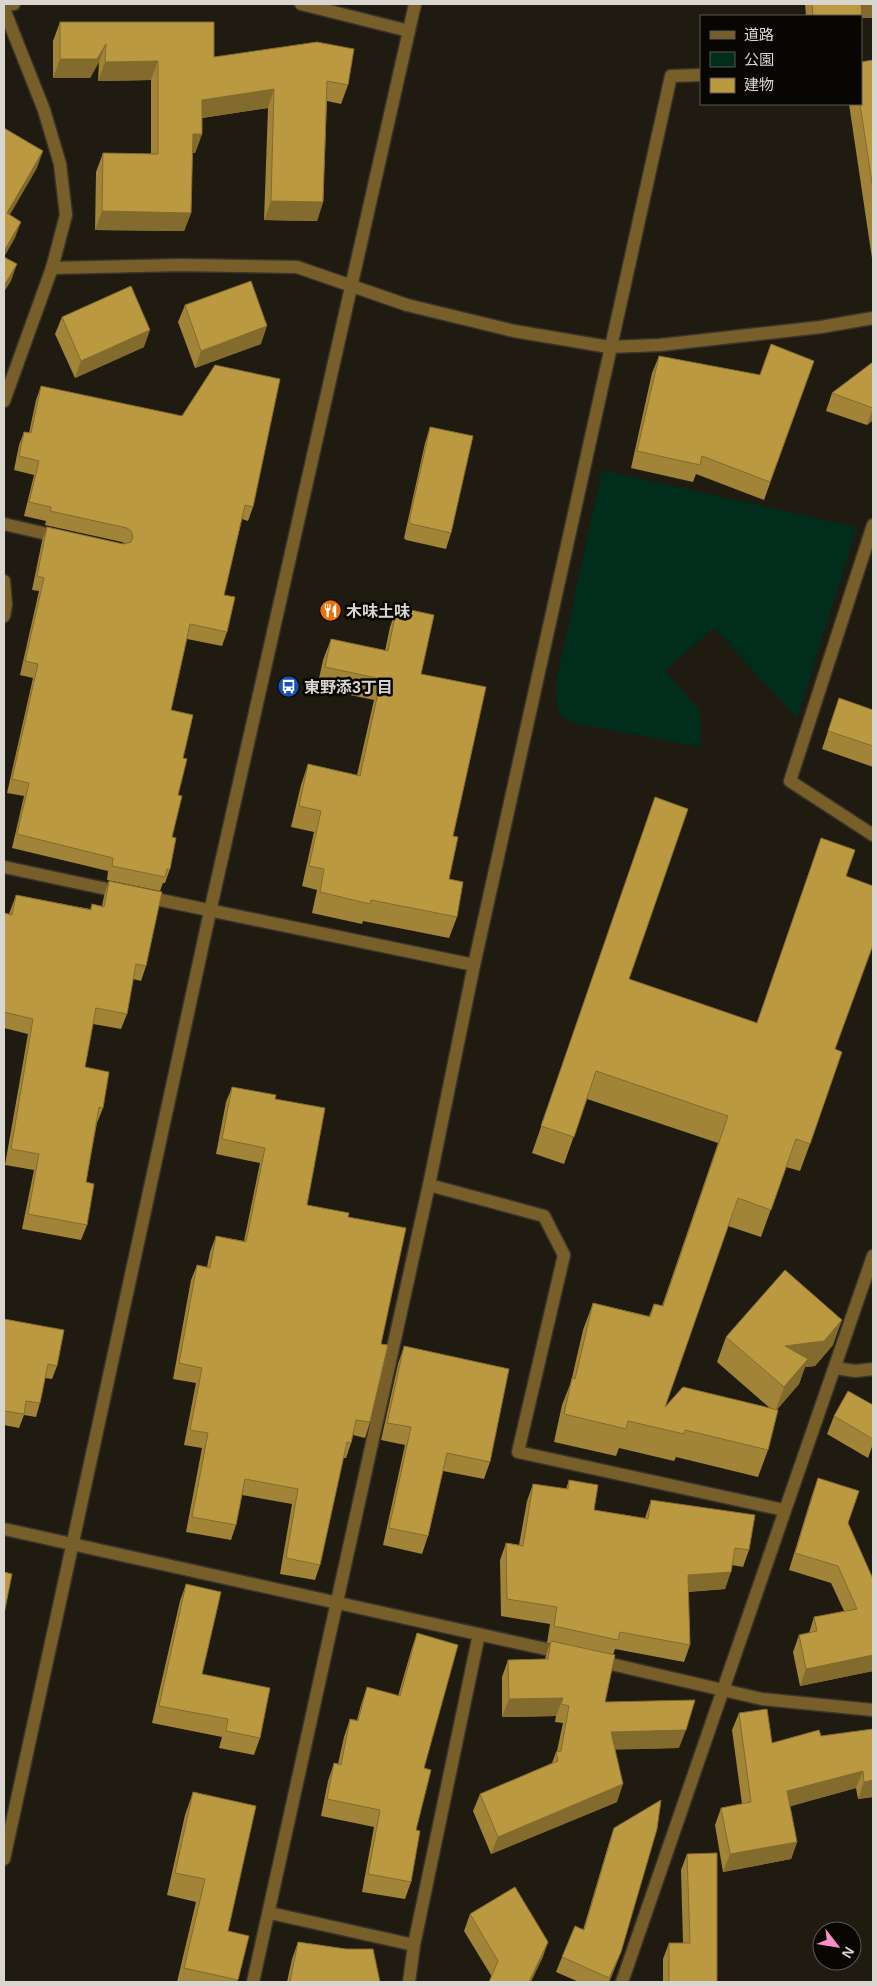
<svg xmlns="http://www.w3.org/2000/svg" width="877" height="1986" viewBox="0 0 877 1986" font-family="Arial,'Noto Sans JP',sans-serif">
<style>
.green{fill:#002d1c}
.lines{fill:none;stroke-linecap:round;stroke-linejoin:round}
.minor-casing{stroke:#39352b;stroke-width:15}
.minor{stroke:#785e29;stroke-width:12}
.wall{fill:#a18437}
.shaded-wall{fill:#836b2d}
.building{fill:#bb9940;stroke:#836b2d}
.labels{text-anchor:middle;stroke-width:5;stroke-linejoin:round;paint-order:stroke}
.poi-label{font-size:16px;font-weight:bold;fill:#d9d6cf;stroke:#080603;text-anchor:start}
</style>
<rect width="100%" height="100%" fill="#1f1b10"/>
<!-- green -->
<path class="green" d="M602 470 857 527 797 718 714 628 665 670 700 711V747L572 723 559 715 556 694 557 677Z"/>
<g class="lines">
<defs>
<g id="minor">
<path d="M301 4 409 31"/>
<path d="M4 5 14 4"/>
<path d="M4 9 44 110 60 164 66 215 52 268 4 401"/>
<path d="M52 268 180 265 297 267 407 305 514 331 609 347 660 345 821 327 873 318"/>
<path d="M4 524 60 537"/>
<path d="M873 525 790 781 873 835"/>
<path d="M4 581 6 605 4 616"/>
<path d="M4 867 121 892"/>
<path d="M146 897 474 965"/>
<path d="M429 1185 544 1216 564 1255 518 1452 784 1510"/>
<path d="M835 1368 855 1371 873 1369"/>
<path d="M4 1529 564 1653"/>
<path d="M598 1661 762 1699 873 1710"/>
<path d="M4 1859C75 1542 141 1224 211 907 278 606 345 305 415 4"/>
<path d="M270 1913 414 1945 479 1634"/>
<path d="M253 1982 429 1185 474 965 671 76 701 75"/>
<path d="M409 1982 414 1945"/>
<path d="M622 1982 873 1256"/>
</g>
</defs>
<!-- minor casing -->
<use href="#minor" class="minor-casing"/>
<!-- minor -->
<use href="#minor" class="minor"/>
</g>
<!-- wall -->
<g class="wall">
<path d="M805 4H873V18H861V20V16H806Z"/>
<path d="M60 22 214 57 348 85 341 104 327 101 323 202 317 221 264 220 268 108 202 118V134L195 153H192L191 213 184 231 95 230 96 172 103 153 151 154V80L98 81 99 62 90 78H53V41Z"/>
<path d="M873 60V265L849 104H861Z"/>
<path d="M185 305 261 344 195 368 178 322Z"/>
<path d="M62 317 144 347 75 378 55 334Z"/>
<path d="M659 356 760 375 814 361 764 500 696 474 693 482 631 468 652 373Z"/>
<path d="M873 362V420L867 425 826 411 832 393Z"/>
<path d="M41 386 253 507 248 521 242 519 224 595 227 632 222 646 187 639 171 710 183 758 172 837 170 869 165 883H163L160 891 107 880 108 871 12 848 24 796 7 793 33 678 20 675 39 591 32 590 42 541 47 527 123 544H125L122 542 45 525 46 521 24 516 34 475 14 470 19 445 24 432 29 433 36 400Z"/>
<path d="M430 427 451 533 446 549 406 540 404 538 425 443Z"/>
<path d="M397 607 421 674 453 836 449 879 457 917 449 938 363 921 362 924 312 913 317 890 302 886 314 832 291 827 301 785 308 764 357 775 374 700 317 688 323 660 331 639 385 651 390 627Z"/>
<path d="M839 698 873 710V708V767L822 749Z"/>
<path d="M655 797 629 979 757 1023 821 838 846 876 835 1049 810 1144 800 1171 786 1167 761 1237 728 1226 665 1407 771 1409 717 1362 726 1337 833 1345 815 1366 805 1367 799 1384 776 1410 768 1450 758 1477 676 1457 674 1461 619 1448 616 1456 554 1442 562 1405 571 1382 583 1330 593 1303 649 1316 654 1304 662 1306 718 1143 587 1099 564 1164 532 1153Z"/>
<path d="M109 881 146 966 141 981 133 979 127 1014 121 1029 93 1024 85 1067 103 1108 97 1123 86 1182 87 1225 81 1240 22 1229 34 1170 5 1165 28 1034 4 1028V913L9 914 16 895 90 909 92 904 102 906 104 896Z"/>
<path d="M232 1087 275 1099 307 1205 348 1217 381 1344 370 1422 365 1438 353 1435 351 1443 346 1458H343L320 1565 315 1580 280 1574 292 1504 242 1495 236 1525 231 1540 186 1532 202 1448 184 1445 196 1383 173 1379 191 1280 197 1265 207 1267 210 1252 216 1236 244 1241 260 1163 216 1154 226 1102Z"/>
<path d="M4 1319 57 1366 52 1379 45 1378 40 1403 36 1417 24 1415 19 1428 4 1425Z"/>
<path d="M404 1346 490 1462 484 1479 443 1471 428 1536 422 1554 383 1545 405 1445 381 1440 398 1364Z"/>
<path d="M873 1405V1444L868 1458 827 1434 834 1416Z"/>
<path d="M818 1478 848 1523 873 1579V1671L800 1686 793 1652 799 1635 809 1633 814 1617 844 1611 831 1583 789 1570 812 1495Z"/>
<path d="M569 1480 594 1510 645 1518 651 1500 749 1550 743 1567 732 1565 725 1589 688 1592 690 1645 684 1662 615 1649 613 1655 605 1702 679 1748 615 1749 617 1802 491 1854 473 1811 480 1794 552 1763 556 1752 557 1751 563 1723 555 1722 556 1716 502 1717V1677L508 1660 545 1659 550 1643H547L550 1624 501 1616 500 1560 506 1543 519 1545 527 1501 533 1484 566 1489Z"/>
<path d="M186 1584 202 1674 260 1738 254 1755 219 1748 222 1737 152 1723 180 1601Z"/>
<path d="M417 1633 424 1768 416 1830 411 1882 405 1899 362 1892 374 1827 321 1816 328 1781 334 1763 338 1764 344 1737 350 1719 357 1720 361 1705 367 1687 398 1696 411 1651Z"/>
<path d="M739 1713 772 1743 873 1729V1797L858 1799 856 1788 790 1806 797 1842 791 1859 723 1872 715 1825 721 1808 742 1804 732 1730Z"/>
<path d="M193 1792 228 1931 249 1936 237 1982H177L196 1902 167 1895 185 1815Z"/>
<path d="M614 1828 621 1952 609 1982H579L556 1972 562 1957 583 1930 609 1843Z"/>
<path d="M687 1854 717 1982H663V1959L669 1943H683L681 1870Z"/>
<path d="M470 1914 548 1942 542 1959 492 1977 464 1931Z"/>
<path d="M298 1942 346 1949 380 1982H287L292 1959Z"/>
</g>
<!-- shaded-wall -->
<g class="shaded-wall">
<path d="M860 4H873V18H861V20Z"/>
<path d="M106 44 99 62 90 78H53L60 59Z"/>
<path d="M158 61 151 80 98 81 105 62Z"/>
<path d="M274 89 268 108 195 119 202 100Z"/>
<path d="M193 134H202L195 153H186Z"/>
<path d="M43 151 37 168 4 225 7 213Z"/>
<path d="M271 201 323 202 317 221 264 220Z"/>
<path d="M102 211 191 213 184 231 95 230Z"/>
<path d="M21 222 15 238 4 257V251Z"/>
<path d="M17 264 11 281 4 292V286Z"/>
<path d="M267 326 261 344 195 368 201 351Z"/>
<path d="M150 330 144 347 75 378 81 361Z"/>
<path d="M873 408V420L867 425Z"/>
<path d="M842 1320 833 1345 815 1366 805 1367 799 1384 775 1412 784 1387 785 1346Z"/>
<path d="M731 1572 725 1589 682 1592 688 1575Z"/>
<path d="M873 1655V1671L800 1686 806 1669Z"/>
<path d="M563 1698 556 1716 502 1717 509 1699Z"/>
<path d="M686 1730 679 1748 604 1750 611 1732Z"/>
<path d="M863 1771 856 1788 781 1809 787 1791Z"/>
<path d="M873 1780V1797L858 1799 864 1782Z"/>
<path d="M623 1784 617 1802 491 1854 498 1837Z"/>
<path d="M797 1842 791 1859 723 1872 730 1854Z"/>
<path d="M548 1942 542 1959 531 1982H529Z"/>
<path d="M621 1952 615 1968 609 1982H608Z"/>
</g>
<!-- building -->
<g class="building">
<path d="M812 4H861L862 18H861V16H813Z"/>
<path d="M60 22H214V57L317 42 354 49 348 85 327 81 323 202 271 201 274 89 202 100V134H193L191 213 102 211 103 153 158 154V61L105 62 106 44 97 59H60Z"/>
<path d="M873 60V190L860 104 861 62Z"/>
<path d="M4 128 43 151 7 213 21 222 4 251Z"/>
<path d="M4 257 17 264 4 286Z"/>
<path d="M251 281 267 326 201 351 185 305Z"/>
<path d="M131 286 150 330 81 361 62 317Z"/>
<path d="M771 344 814 361 770 482 702 456 700 465 637 451 659 356 760 375Z"/>
<path d="M873 362V408L832 393Z"/>
<path d="M215 365 280 379 253 507 245 505 224 595 235 597 227 632 190 624 171 710 193 715 183 758 187 759 178 795 182 796 172 837 176 838 170 869H167L165 877 112 866 113 858 17 834 29 783 12 779 38 664 25 661 44 578 37 576 47 527 123 544 131 542 133 537 131 531 127 528 50 511 51 507 29 502 39 461 19 456 24 432 31 433 41 386 182 416Z"/>
<path d="M430 427 473 436 451 533 412 524 409 522Z"/>
<path d="M397 607 434 615 421 674 486 687 453 836 458 837 449 879 463 882 457 917 371 900 370 904 320 892 324 869 309 866 321 811 299 806 308 764 360 776 381 679 325 667 331 639 388 651Z"/>
<path d="M839 698 873 710V709V746L828 731Z"/>
<path d="M655 797 688 809 629 979 757 1023 821 838 855 850 846 876 873 886V945L835 1049 842 1052 810 1144 796 1139 771 1210 738 1198 665 1407 683 1387 778 1410 768 1450 685 1430 684 1434 628 1421 626 1429 564 1414 572 1378 575 1379 593 1303 650 1317 654 1304 663 1306 728 1116 596 1071 574 1137 541 1126Z"/>
<path d="M109 881 162 892 146 966 136 964 127 1014 96 1008 85 1067 109 1072 103 1108 99 1107 86 1182 94 1184 87 1225 28 1214 39 1154 11 1149 33 1019 4 1012V913L12 915 16 895 91 910 92 904 104 907Z"/>
<path d="M232 1087 276 1095 275 1099 325 1108 307 1205 349 1213 348 1217 406 1228 381 1344 388 1345 370 1422 356 1420 351 1443 347 1442 320 1565 286 1558 298 1489 245 1479 236 1525 192 1517 208 1433 190 1430 202 1368 179 1363 197 1265 210 1268 216 1236 246 1242 265 1148 222 1139Z"/>
<path d="M785 1270 842 1320 824 1341 785 1346 808 1359 784 1387 726 1337Z"/>
<path d="M4 1319 64 1330 57 1366 48 1364 40 1403 26 1401 24 1414 4 1411Z"/>
<path d="M404 1346 509 1369 490 1462 447 1453 428 1536 389 1528 411 1427 387 1423Z"/>
<path d="M848 1391 873 1405V1439L834 1416Z"/>
<path d="M818 1478 859 1491 848 1523 873 1579V1655L806 1669 799 1635 817 1631 814 1617 857 1609 838 1566 795 1553Z"/>
<path d="M569 1480 598 1485 594 1510 648 1519 651 1500 755 1515 749 1550 735 1548 731 1572 688 1575 690 1645 620 1632 618 1640 554 1626 557 1607 507 1599 506 1543 523 1546 533 1484 568 1489Z"/>
<path d="M4 1572 12 1574 4 1614Z"/>
<path d="M186 1584 221 1592 202 1674 270 1688 260 1738 226 1731 228 1719 159 1706Z"/>
<path d="M417 1633 458 1645 424 1768 431 1770 416 1830 420 1831 411 1882 368 1874 380 1810 327 1799 334 1763 341 1765 350 1719 358 1721 367 1687 400 1696Z"/>
<path d="M551 1641 615 1655 605 1702 695 1700 686 1730 611 1732 623 1784 498 1837 480 1794 558 1761 556 1752 561 1751 569 1706 561 1704 563 1698 509 1699 508 1660 548 1659Z"/>
<path d="M767 1709 772 1743 819 1730 821 1736 873 1729V1780L864 1782 863 1771 787 1791 797 1842 730 1854 721 1808 751 1802 739 1713Z"/>
<path d="M193 1792 256 1806 228 1931 249 1936 238 1980 184 1968 205 1879 175 1873Z"/>
<path d="M661 1800 657 1829 621 1952 609 1978 562 1957 575 1926 584 1930 614 1828Z"/>
<path d="M717 1853V1982H669V1943H690L687 1854Z"/>
<path d="M515 1887 548 1942 529 1982H489L498 1961 470 1914Z"/>
<path d="M298 1942 346 1949H373L380 1982H290Z"/>
</g>
<!-- icons -->
<defs>
<symbol id="restaurant-disc" viewBox="-11 -11 22 22"><circle r="9.5" fill="#e8710a" stroke="#080603"/><path d="M-5-6h1v4h1v-4h1v4h1v-4h1v5L-1.5 .5V6h-2V.5L-5-1ZM5-6V6H3V1.5H1.5Q1.5-4 5-6Z" fill="#fff"/></symbol>
<symbol id="bus-disc" viewBox="-11 -11 22 22"><circle r="9.5" fill="#1a4fb4" stroke="#080603"/><path d="M-5-6H5V4H4V6H2V4H-2V6H-4V4H-5ZM-3.5-4V0h7V-4ZM-3.5 1.2v1.5H-2V1.2ZM2 1.2v1.5H3.5V1.2Z" fill="#fff"/></symbol>
</defs>
<g fill-rule="evenodd">
<use href="#restaurant-disc" x="318" y="598" width="25" height="25"/>
<use href="#bus-disc" x="276" y="674" width="25" height="25"/>
</g>
<g class="labels">
<!-- poi labels -->
<g class="poi-label">
<text x="346" y="617">木味土味</text>
<text x="304" y="693">東野添3丁目</text>
</g>
</g>
<!-- border -->
<rect width="877" height="1986" fill="none" stroke="#d9d6cf" stroke-width="10"/>
<!-- legend -->
<rect x="700" y="15" width="162" height="90" fill="#080603" stroke="#5c5955"/>
<rect x="710" y="31" width="25" height="8" fill="#785e29" stroke="#5c5955"/>
<text x="744" y="40" font-size="15" fill="#d9d6cf">道路</text>
<rect x="710" y="52" width="25" height="15" fill="#002d1c" stroke="#5c5955"/>
<text x="744" y="65" font-size="15" fill="#d9d6cf">公園</text>
<rect x="710" y="78" width="25" height="15" fill="#bb9940" stroke="#5c5955"/>
<text x="744" y="90" font-size="15" fill="#d9d6cf">建物</text>
<!-- north arrow -->
<g transform="translate(837 1946) rotate(121)"><circle r="24" fill="#080603" stroke="#5c5955"/>
<path d="M0-4L9 19L0 12L-9 19Z" fill="#f98fc9"/>
<text y="-8" font-size="14" font-weight="bold" text-anchor="middle" fill="#d9d6cf">N</text>
</g>
</svg>
